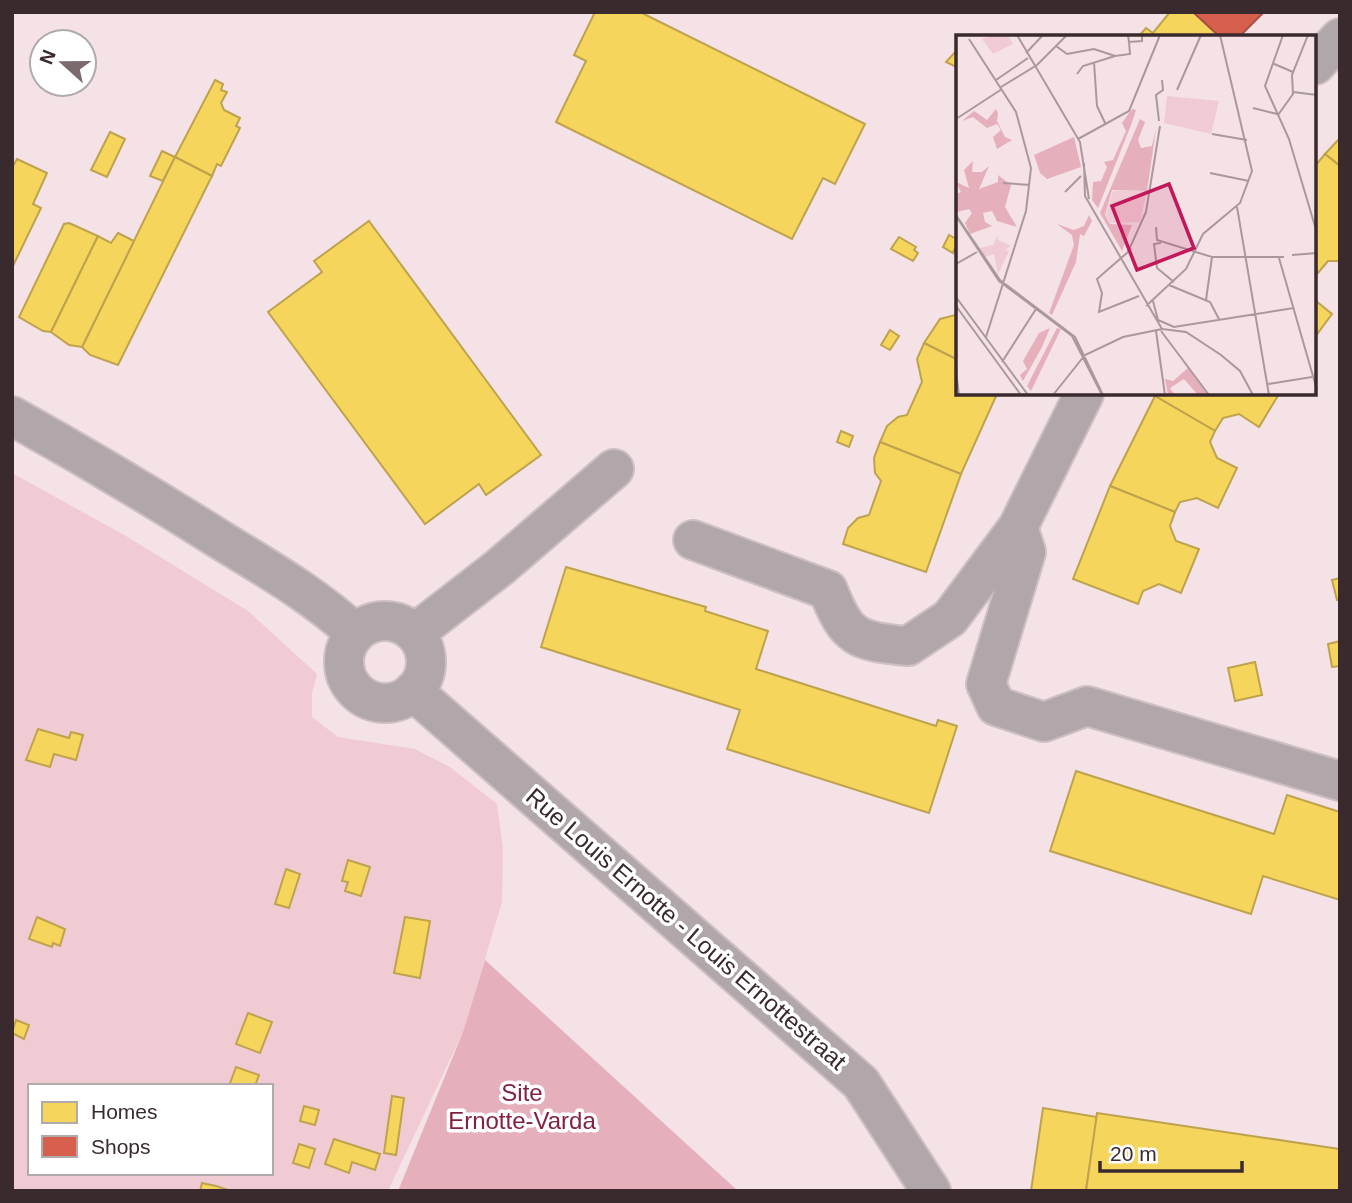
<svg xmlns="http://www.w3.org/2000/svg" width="1352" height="1203" viewBox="0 0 1352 1203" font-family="Helvetica,sans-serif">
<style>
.green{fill:#f1cbd4;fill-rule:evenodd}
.forest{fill:#e5afbc}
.homes{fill:#f6d55c;stroke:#bea24e;stroke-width:2}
.shops{fill:#d6604d;stroke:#a75043;stroke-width:2}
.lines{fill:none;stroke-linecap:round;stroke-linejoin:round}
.street-casing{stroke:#cdbfc2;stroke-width:42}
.street{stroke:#b1a7aa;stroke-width:38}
.labels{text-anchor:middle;stroke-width:7;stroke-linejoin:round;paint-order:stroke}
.street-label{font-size:24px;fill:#3a2a2d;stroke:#fff}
.park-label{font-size:24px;fill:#832145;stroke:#fff}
.inset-road{fill:none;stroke:#aa989c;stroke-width:2}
.view{fill:#c2185b;fill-opacity:0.15;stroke:#c2185b;stroke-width:3.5}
.inset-edge{fill:none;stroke:#3a2a2d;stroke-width:3.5}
</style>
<rect width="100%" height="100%" fill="#f4e2e6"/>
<!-- green -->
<path class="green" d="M12 473 126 536 248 611 317 674 312 693V717L338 737 415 749 450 767 497 804 503 849 502 902 463 1032 388 1191H12ZM30 1086H271V1173H30Z"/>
<!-- forest -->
<path class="forest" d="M485 960 738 1191H398L463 1032Z"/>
<!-- homes -->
<g class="homes">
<path d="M595 12H640L865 124 835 184 823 178 792 239 556 122 586 61 574 55Z"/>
<path d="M1170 12H1193L1220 37H1138L1146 28 1153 33Z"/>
<path d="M958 49V68L946 62Z"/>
<path d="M215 80 223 84 221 90 227 92 221 103 224 110 240 118 236 126 240 128 221 166 217 164 212 176 175 157Z"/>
<path d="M110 132 125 139 107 177 91 170Z"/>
<path d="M1340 138V166L1325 154Z"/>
<path d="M162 151 175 157 163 181 150 176Z"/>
<path d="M1325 154 1340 166V261H1328L1317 274 1315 166Z"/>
<path d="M175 157 212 176 118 365 90 355 82 347Z"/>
<path d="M17 159 47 173 33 204 41 208 12 268V168Z"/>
<path d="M369 221 541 455 486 495 479 484 425 524 268 312 322 272 314 261Z"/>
<path d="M69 223 98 236 51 332 43 331 19 317 64 224Z"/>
<path d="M118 233 134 241 82 347 69 345 51 332 98 236 111 243Z"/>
<path d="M949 235 958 240 953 253 943 247Z"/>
<path d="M899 237 916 247 914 250 918 253 913 261 891 249Z"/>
<path d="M1316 301 1332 314 1315 337V302Z"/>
<path d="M958 310V360L924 343 940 319 956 315Z"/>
<path d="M890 330 899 336 890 350 881 345Z"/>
<path d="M924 343 958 360V394H997L961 474 880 442 887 426 898 417 907 415 922 382 917 359Z"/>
<path d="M1157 394H1279L1259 427 1239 414 1223 418 1215 431 1155 396Z"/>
<path d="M1155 396 1215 431 1210 442 1217 458 1237 468 1218 508 1197 498 1180 502 1175 512 1110 486Z"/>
<path d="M841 431 853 436 849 447 837 442Z"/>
<path d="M880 442 961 474 926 572 843 544 848 528 858 518 869 515 881 481 875 473 874 458Z"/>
<path d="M1110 486 1175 512 1170 526 1176 541 1199 549 1181 593 1159 584 1143 591 1138 604 1073 579Z"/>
<path d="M566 567 706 607 705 611 768 631 756 669 936 726 938 720 957 726 929 813 727 749 740 710 541 647Z"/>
<path d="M1340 578V599L1337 600 1332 580Z"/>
<path d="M1340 641V666L1332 667 1328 644Z"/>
<path d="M1255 662 1262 695 1235 701 1228 668Z"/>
<path d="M38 729 69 738 71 732 83 735 76 760 54 754 50 767 26 760Z"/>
<path d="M1076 771 1274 834 1287 795 1340 812V900L1263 876 1251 914 1050 851Z"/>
<path d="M348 860 370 867 361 896 345 891 348 882 342 881Z"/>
<path d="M286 869 300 874 289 908 275 904Z"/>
<path d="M37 917 65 929 60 946 53 943 52 947 29 939Z"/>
<path d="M405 917 430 921 420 978 394 973Z"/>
<path d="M248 1013 272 1022 260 1053 236 1044Z"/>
<path d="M16 1020 29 1025 24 1039 12 1033Z"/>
<path d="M236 1067 259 1075 255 1086H229Z"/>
<path d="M392 1096 404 1098 396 1155 384 1153Z"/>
<path d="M304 1106 319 1110 315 1125 300 1121Z"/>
<path d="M1043 1108 1097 1117 1086 1191H1031Z"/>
<path d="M1097 1113 1340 1149V1191H1086Z"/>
<path d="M334 1139 380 1154 375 1170 352 1162 349 1173 325 1164Z"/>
<path d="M299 1144 315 1149 309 1168 293 1163Z"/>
<path d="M202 1183 216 1186 231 1191H200Z"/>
</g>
<!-- shops -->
<path class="shops" d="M1193 12H1264L1239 37H1220Z"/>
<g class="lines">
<defs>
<g id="street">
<path d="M1315 65 1340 38"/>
<path d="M12 416C82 455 151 496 219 539 266 568 314 595 355 633"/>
<path d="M1018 527 1026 552 986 684 996 706 1044 722 1087 706 1340 781"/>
<path d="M693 540 828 590C847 639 857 641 908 646L950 618 1018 527 1084 394"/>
<circle cx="385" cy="662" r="41"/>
<path d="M415 633 500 567 614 469"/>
<path d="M413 691 861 1083 931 1191"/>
</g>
</defs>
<!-- street casing -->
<use href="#street" class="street-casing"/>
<!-- street -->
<use href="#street" class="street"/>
</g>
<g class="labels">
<!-- street labels -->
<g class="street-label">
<text transform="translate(686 929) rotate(41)" y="8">Rue Louis Ernotte - Louis Ernottestraat</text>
</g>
<!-- park labels -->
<g class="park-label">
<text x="522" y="1101">Site<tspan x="522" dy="28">Ernotte-Varda</tspan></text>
</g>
</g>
<!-- overview -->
<g transform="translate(956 35)">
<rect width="360" height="360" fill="#f4e2e6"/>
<path d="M36 0H52L57 9 37 19 26 4ZM211 61 263 66 255 99 208 88ZM157 156H191L184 187 154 188 150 180ZM42 200V205L55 211 49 215 53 216 42 239 38 219 28 222 23 213 37 210Z" fill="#f1cbd4"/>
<path d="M40 74 42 78 41 86 49 102 56 105 41 114 37 102 45 95 41 89 31 93 17 82 6 86 18 76 31 85ZM176 74 180 75 175 90 142 173 136 165 137 147 145 146 151 132 148 127 157 125 170 96 166 88ZM184 84 189 87 182 105 185 113 196 111 200 94 191 156 156 155 149 180 154 189 176 190 166 216 144 178ZM118 102 125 132 91 144 84 138 78 120ZM17 126 16 137H26L33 131 23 154 42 147V140L55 150 49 172 61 192 41 186 36 176 27 178 29 187 36 191 14 199 9 188 16 178 13 174 1 177 0 159 5 157 0 147 13 153 8 135ZM133 180 136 186 128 201 124 199 120 227 96 280 93 278 118 210 116 200 101 189 118 195 128 191ZM94 293 86 312 67 346 64 340 71 334 67 326 83 298ZM101 293 105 294 75 356 71 351ZM232 333 252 360H242L228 344 214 353 219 360H212L209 344 217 346Z" fill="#e5afbc"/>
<path class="inset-road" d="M61 0 124 107 133 164M172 0 173 7 186 6V0M327 0 309 51 333 104 361 198M13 4 60 77 75 133 70 176 30 302M100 11 111 19 138 14 159 21 174 19 173 7M70 18 87 0M138 27 141 71 150 90M316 28 337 37M121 39 127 31 159 21M40 45 72 23M45 52 81 30 111 0M221 55 245 0M337 57 361 60M297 73 321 79M322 80 337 59 336 40 352 0M0 84 46 54M203 86 200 60 207 55 206 45M256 99 291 105M122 104 173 76 204 0M254 138 293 146M47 148 74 150M109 157 125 141M281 172 313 360M190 177 204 91M0 180 44 245 119 302 147 360M0 181 43 246 116 301 146 360M200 192 201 205 256 222H328M205 208 198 209 201 233 218 247M336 220 361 218M323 223 361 355M0 229 21 217M213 250 254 267 263 284M183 261 143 277 146 258 141 244 172 217 190 177 188 181M0 262 72 360M250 265 256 222M197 266 202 285 218 292 338 273M0 271 65 360M190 271 230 234 247 199 284 168 296 136 264 0M206 294 230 297 265 320 284 336 297 360M200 296 209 360M205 296 253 360M46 327 80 274M0 336 3 360M312 349 356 342M97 360 129 320 167 302 206 294 129 161 128 128"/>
<path class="view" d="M213 149 238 213 181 235 156 171Z"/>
<rect width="360" height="360" class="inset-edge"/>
</g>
<!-- border -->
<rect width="1352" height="1203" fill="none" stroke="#3a2a2d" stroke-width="28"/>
<!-- legend -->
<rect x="28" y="1084" width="245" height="91" fill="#ffffff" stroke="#b0aaab" stroke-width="2"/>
<rect x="42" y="1102" width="35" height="21" fill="#f6d55c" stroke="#b0aaab" stroke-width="2"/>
<text x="91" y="1119" font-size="21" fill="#3a2a2d">Homes</text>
<rect x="42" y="1136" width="35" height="21" fill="#d6604d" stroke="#b0aaab" stroke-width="2"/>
<text x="91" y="1154" font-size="21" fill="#3a2a2d">Shops</text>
<!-- north arrow -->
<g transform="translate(63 63) rotate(291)"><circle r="33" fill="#ffffff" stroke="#b0aaab" stroke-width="2"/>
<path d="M0-5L12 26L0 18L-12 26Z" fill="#7b6a6e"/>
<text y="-10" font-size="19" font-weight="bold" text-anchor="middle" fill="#3a2a2d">N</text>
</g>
<!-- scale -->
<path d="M1100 1161v10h142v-10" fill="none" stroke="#3a2a2d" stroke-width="3.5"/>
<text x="1110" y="1161" font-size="21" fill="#3a2a2d" stroke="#ffffff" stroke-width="5" paint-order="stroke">20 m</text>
</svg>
